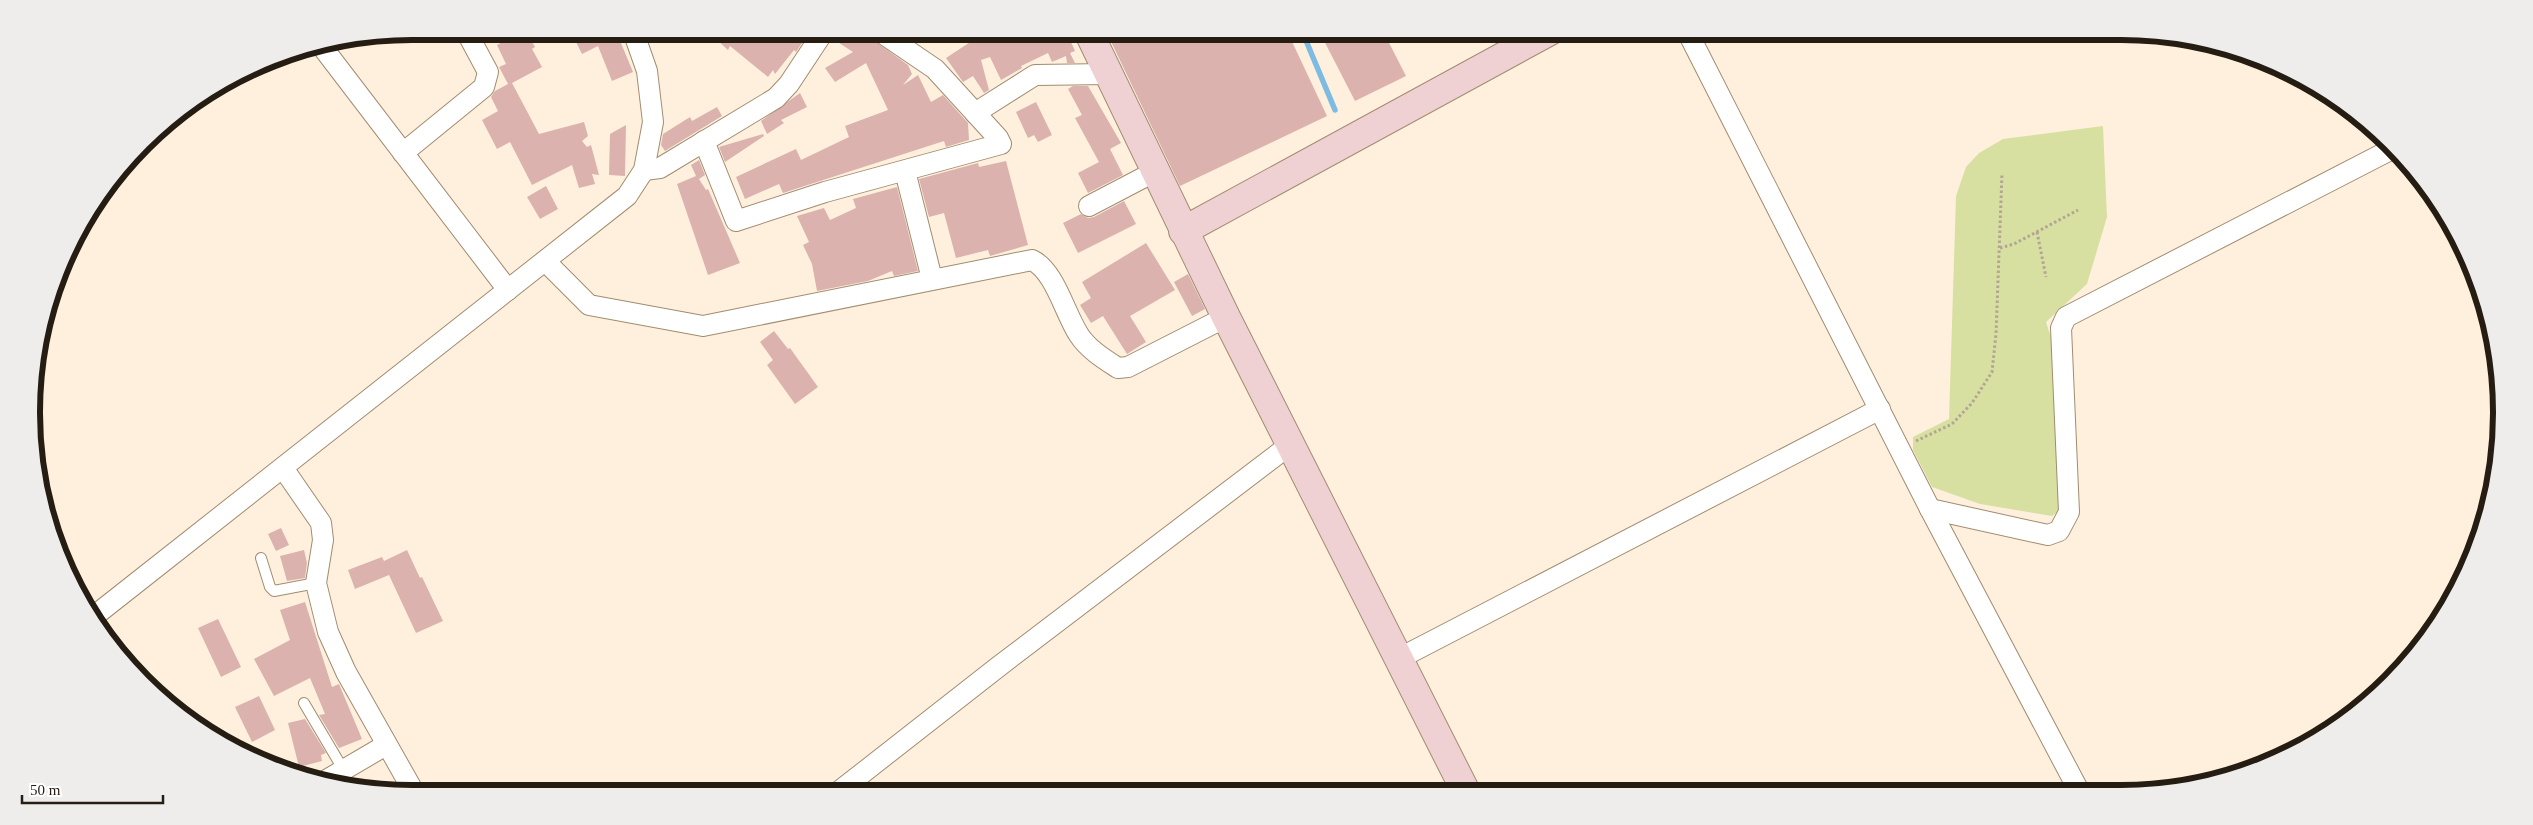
<svg xmlns="http://www.w3.org/2000/svg" width="2533" height="825" viewBox="0 0 2533 825" font-family="Georgia,serif">
<style>
.green{fill:#d8e0a1}
.lines{fill:none;stroke-linecap:round;stroke-linejoin:round}
.stream{stroke:#7ebbe2;stroke-width:5.5}
.building{fill:#dbb2ad}
.lane-casing{stroke:#a18c6f;stroke-width:12}
.street-casing{stroke:#a18c6f;stroke-width:22}
.secondary-casing{stroke:#a18c6f;stroke-width:30}
.path{stroke:#b2a595;stroke-width:3;stroke-dasharray:2.5 2.5;stroke-linecap:butt}
.lane{stroke:#fff;stroke-width:10}
.street{stroke:#fff;stroke-width:20}
.secondary{stroke:#efd1d4;stroke-width:28}
.rim{fill:none;stroke:#261d12;stroke-width:6}
</style>
<rect width="100%" height="100%" fill="#fff0de"/>
<!-- green -->
<path class="green" d="M2103 126 2107 217 2087 284 2046 322 2054 347 2060 510 2052 516 1980 504 1932 487 1913 450V437L1949 419 1956 196 1966 167 1979 153 2003 139Z"/>
<g class="lines">
<!-- stream -->
<path class="stream" d="M1302 31 1335 110"/>
</g>
<!-- building -->
<g class="building">
<path d="M523 31H526L535 47 532 49 542 67 512 83 539 134 584 122 588 136 582 141 587 147 591 145 599 175 592 174 595 184 579 188 572 165 532 185 510 142 497 149 482 120 498 111 491 97 495 91 508 84 499 67 506 64 497 45Z"/>
<path d="M583 31H621L622 35 618 36 633 72 612 81 598 46 582 54 573 36Z"/>
<path d="M712 31H810L796 52 794 50 775 74 773 70 768 77 730 46 728 50 717 40 719 37Z"/>
<path d="M836 31H861L908 65 912 74 903 85 918 75 931 102 943 95 968 123 969 140 946 147 944 141 783 193 779 184 745 199 736 177 796 149 801 160 849 137 845 126 888 110 866 63 835 82 825 68 853 52 833 39Z"/>
<path d="M987 31H1066L1075 51 1070 53 1075 63H1067L1066 56 1052 62 1048 53 1021 66 1022 68 1001 80 990 57 981 60 989 90 984 93 973 76 963 82 946 58Z"/>
<path d="M1106 31H1287L1327 116 1180 186Z"/>
<path d="M1319 31H1383L1406 76 1355 101Z"/>
<path d="M1073 86H1088L1121 143 1110 149 1123 175 1088 193 1078 173 1099 162 1075 118 1082 115 1068 89Z"/>
<path d="M800 93 807 107 781 120 784 123 767 134 761 121Z"/>
<path d="M1036 102 1052 135 1038 142 1034 135 1028 138 1016 112Z"/>
<path d="M717 107 722 116 665 151 661 145 663 134 690 117 692 121Z"/>
<path d="M626 125 625 176 609 175 610 134Z"/>
<path d="M763 134 764 136 725 162 719 147Z"/>
<path d="M699 160 705 175 699 179 706 190 708 189 740 263 708 275 677 184 696 176 691 165Z"/>
<path d="M1006 161 1028 245 990 256 988 250 956 258 944 213 929 217 919 179 978 163 979 167Z"/>
<path d="M546 186 558 209 540 219 527 197Z"/>
<path d="M897 187 918 271 894 276 892 271 868 281 817 291 812 264 803 245 809 242 797 216 824 208 830 220 856 208 853 199Z"/>
<path d="M1124 201 1136 224 1078 253 1063 223 1081 214 1088 218 1094 217Z"/>
<path d="M1146 243 1175 290 1130 316 1146 342 1127 354 1103 316 1091 323 1080 305 1091 298 1082 282Z"/>
<path d="M1188 274 1205 309 1192 316 1174 282Z"/>
<path d="M774 331 788 349 790 348 818 387 795 404 767 365 773 360 760 342Z"/>
<path d="M281 528 289 545 276 551 268 534Z"/>
<path d="M304 550 307 563 305 578 287 581 280 556Z"/>
<path d="M407 550 420 578 422 577 443 621 416 633 389 575 355 589 348 570 382 557 384 561Z"/>
<path d="M305 602 332 687 339 684 362 739 339 748 319 715 325 714 310 678 274 696 254 659 290 640 280 610Z"/>
<path d="M218 619 241 667 221 677 198 628Z"/>
<path d="M259 696 275 730 252 742 235 707Z"/>
<path d="M305 719 326 753 321 755 322 761 299 767 288 723Z"/>
</g>
<g class="lines">
<defs>
<g id="lane">
<path d="M261 558 270 587 274 591 316 583"/>
<path d="M304 703 343 769"/>
</g>
<g id="street">
<path d="M1687 31 1930 509 2079 791"/>
<path d="M320 44 508 290"/>
<path d="M975 113 1035 75 1108 74"/>
<path d="M704 141 736 221 825 192 1001 144 998 138 935 69 879 31"/>
<path d="M403 153 484 87 488 72 466 31"/>
<path d="M644 170 660 168 776 98 789 84 824 31"/>
<path d="M905 171 932 279"/>
<path d="M1089 206 1154 172"/>
<path d="M545 261 589 305 703 326 1032 260C1055 271 1065 314 1079 335 1088 349 1104 359 1118 368L1128 367 1226 317"/>
<path d="M283 468 321 523 323 540 316 583 328 632 346 672 415 794"/>
<path d="M1930 509 2048 535 2059 531 2069 512 2061 328 2066 317 2394 148"/>
<path d="M93 617 627 196 644 170 653 122 647 71 633 31"/>
<path d="M1398 659 1880 409"/>
<path d="M323 782 386 745"/>
<path d="M837 793 998 667 1291 444"/>
</g>
<g id="secondary">
<path d="M1088 31 1226 317 1466 792"/>
<path d="M1183 231 1550 31"/>
</g>
</defs>
<!-- lane casing -->
<use href="#lane" class="lane-casing"/>
<!-- street casing -->
<use href="#street" class="street-casing"/>
<!-- secondary casing -->
<use href="#secondary" class="secondary-casing"/>
<!-- path -->
<g class="path">
<path d="M2037 232 2046 277"/>
<path d="M2000 248 2014 244 2078 210"/>
<path d="M1916 441 1952 424 1972 403 1992 372 1996 334 2002 173"/>
</g>
<!-- lane -->
<use href="#lane" class="lane"/>
<!-- street -->
<use href="#street" class="street"/>
<!-- secondary -->
<use href="#secondary" class="secondary"/>
</g>
<!-- crop -->
<path d="M0 0H2533V825H0ZM412 40H2121A372 372 0 0 1 2493 412V413A372 372 0 0 1 2121 785H412A372 372 0 0 1 40 413V412A372 372 0 0 1 412 40Z" fill="#eeedec" fill-rule="evenodd"/>
<path class="rim" d="M412 40H2121A372 372 0 0 1 2493 412V413A372 372 0 0 1 2121 785H412A372 372 0 0 1 40 413V412A372 372 0 0 1 412 40Z"/>
<!-- scale -->
<path d="M22 795v8h141v-8" fill="none" stroke="#261d12" stroke-width="2.5"/>
<text x="30" y="795" font-size="15" fill="#261d12" stroke="#ffffff" stroke-width="4" paint-order="stroke">50 m</text>
</svg>
